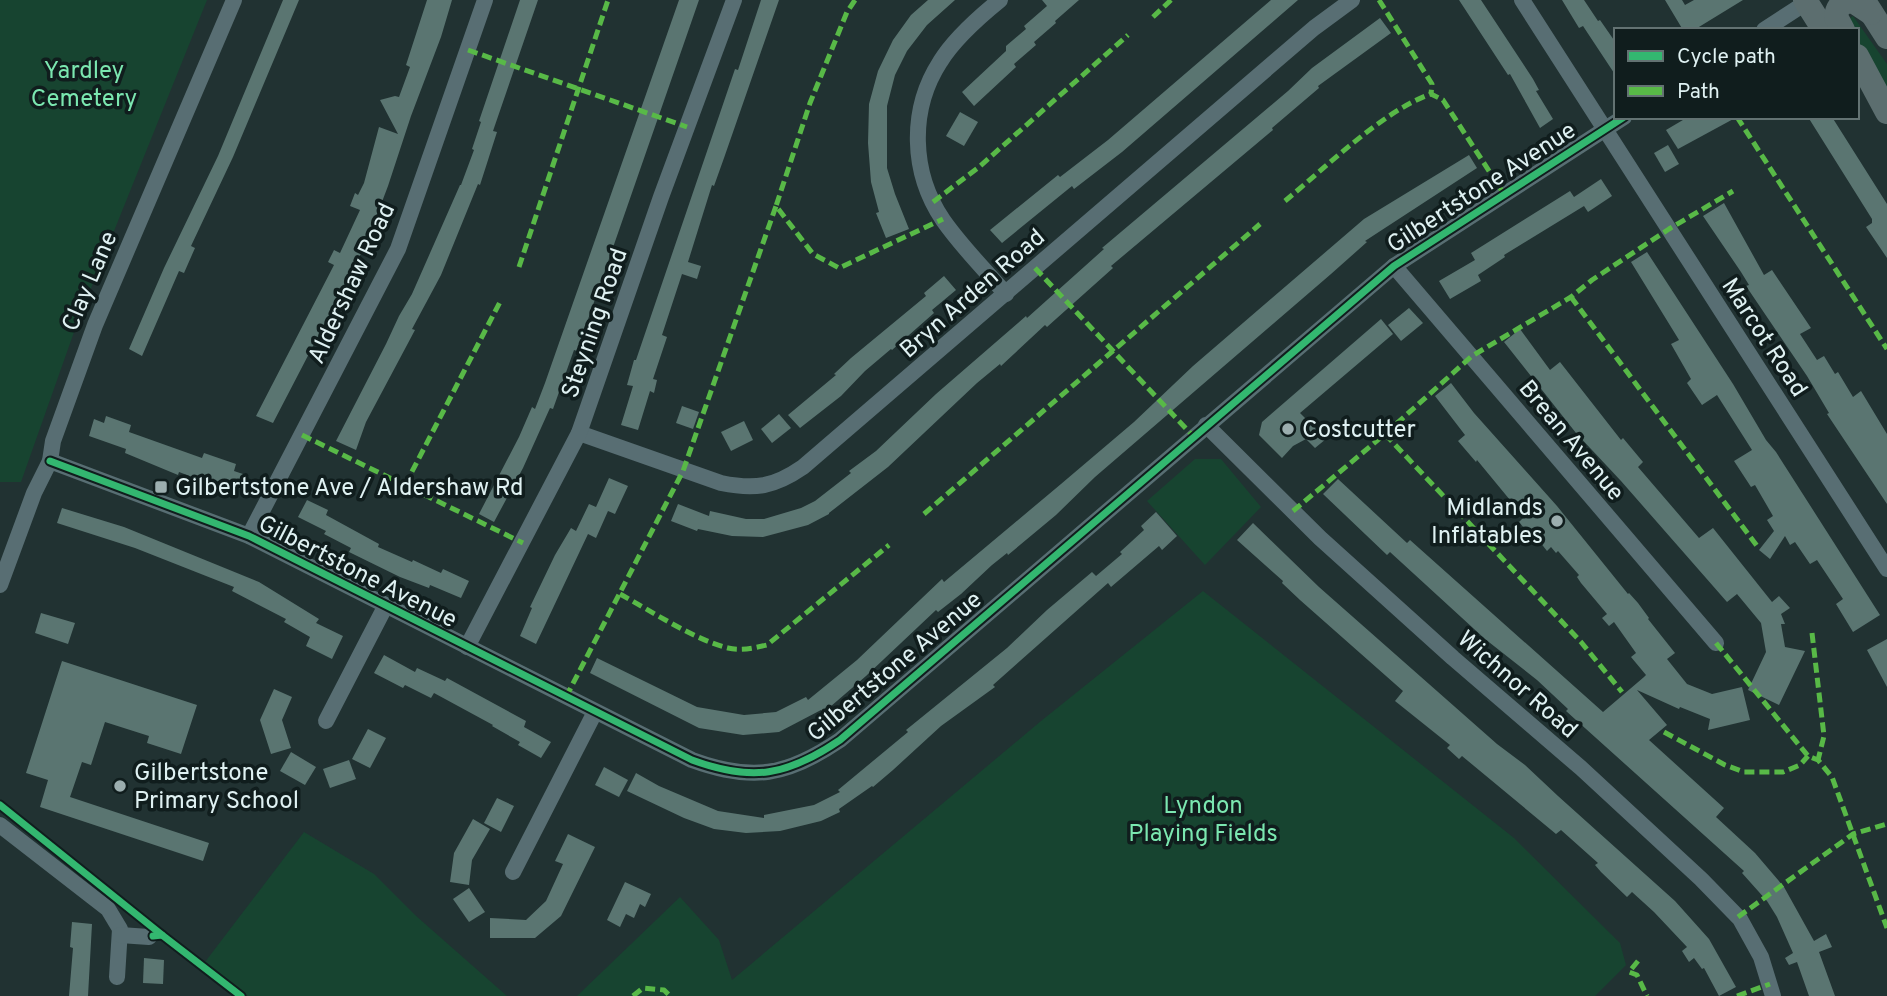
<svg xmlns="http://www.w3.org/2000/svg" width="1887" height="996" viewBox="0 0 1887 996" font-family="Overpass,sans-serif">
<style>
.green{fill:#174430}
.building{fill:#5a7571}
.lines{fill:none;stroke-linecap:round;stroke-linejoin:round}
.minor{stroke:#586e73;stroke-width:16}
.highway{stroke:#5c6e6f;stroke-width:24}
.quiet{stroke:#58b947;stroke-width:5;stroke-dasharray:10 5;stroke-linecap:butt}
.cycleway-casing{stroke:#101d1d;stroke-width:11}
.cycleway{stroke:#33b770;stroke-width:7}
.poi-dot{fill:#9caeaf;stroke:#101d1d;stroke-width:2.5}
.labels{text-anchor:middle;stroke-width:7;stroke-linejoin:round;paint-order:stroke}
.park-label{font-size:24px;fill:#7be7b0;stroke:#101d1d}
.street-label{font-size:24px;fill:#dff1f2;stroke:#101d1d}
.poi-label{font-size:24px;fill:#dff1f2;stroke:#101d1d;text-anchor:start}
</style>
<rect width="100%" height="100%" fill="#213232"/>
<!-- green -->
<g class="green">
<path d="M0 0H207L79 318 21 482H0Z"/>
<path d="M1853 16 1887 64V91L1857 43V30H1850L1845 21Z"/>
<path d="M1195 459H1221L1261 507 1205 565 1147 501Z"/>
<path d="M1203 591 1514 838 1620 943 1626 965 1595 996H577L680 897 719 940 732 980 1041 721Z"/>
<path d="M304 832 374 874 415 915 507 996H248L205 962Z"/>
</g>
<!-- building -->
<g class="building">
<path d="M283 0H299L233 157 191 246 195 248 184 273 179 271 142 356 129 349 164 268 218 156Z"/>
<path d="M427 0H452L441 37 411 116 388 186 366 244 273 423 256 416 334 265 328 262 334 250 340 253 360 210 350 206 355 193 358 195 364 183 379 127 398 134 380 100 395 96 399 97 410 67 406 65Z"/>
<path d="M520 0H538L493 131 497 132 480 185 478 184 441 275 412 329 415 330 366 422 356 450 336 441 386 344 399 316 412 294 460 185H461L474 150 472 149 481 122 479 121Z"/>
<path d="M679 0H699L577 351 574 350 553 409 550 408 523 468 494 522 479 514 519 437 532 407 535 409 545 383Z"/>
<path d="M761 0H779L724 158 714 186 712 185 688 262 701 266 697 279 682 274 662 335 667 337 653 379 657 380 654 393 650 391 638 430 621 425 633 386 627 385 634 360H636L735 69 738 70Z"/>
<path d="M928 0H955L927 25 907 51 895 75 887 106V168L895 194 909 229 886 238 876 213 879 212 871 182 868 143 869 104 878 71 893 40 911 15Z"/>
<path d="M1042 0H1079L1055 21 1056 23 1034 42 1036 45 1014 64 1016 67 974 106 962 92 1006 51V46L1026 29 1024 26 1047 6Z"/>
<path d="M1271 0H1298L1122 152 1074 189 1072 186 1002 243 990 230 1058 175 1060 177 1108 140Z"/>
<path d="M1459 0H1481L1533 79 1539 90 1536 91 1553 119 1540 128 1510 74 1508 75Z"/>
<path d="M1562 0H1584L1598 21 1600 20 1616 43V76L1583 26 1579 28Z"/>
<path d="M1665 0H1682L1685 5 1694 0H1743L1694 30H1683Z"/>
<path d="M1380 18 1391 33 1318 86 1319 88 1272 128 1273 130 1111 266 1113 268 1047 327 1045 325 1001 366 1000 364 977 383 888 467 829 513V514L808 525 763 537 732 536 698 529 697 531 671 521 678 504 709 516 710 511 746 519H764L801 508 815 501 851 473 849 471 876 451 936 394 1026 316 1027 318 1104 249 1102 248 1288 91 1312 68Z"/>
<path d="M960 112 978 122 964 146 946 136Z"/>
<path d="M1688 117H1737L1678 149 1666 130Z"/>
<path d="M1808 117H1832L1887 204V258L1866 227 1872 223V219Z"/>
<path d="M1668 145 1679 164 1665 172 1654 153Z"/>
<path d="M1469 155 1477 168 1365 241 1367 242 1331 274 1095 477 1056 515 1008 555 1007 553 992 565 961 594 938 612 936 610 866 676 823 713 821 710 779 732 743 735 699 728 590 673 597 658 697 707 744 715 776 712 806 697 808 700 857 660 942 579 944 582 1061 484 1134 422 1193 366 1364 219Z"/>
<path d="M1601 179 1612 196 1588 212 1584 206 1504 255 1505 257 1478 275 1481 281 1450 299 1439 281 1475 260 1471 253 1570 191 1574 197Z"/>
<path d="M1724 203 1764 275 1772 270 1811 328 1800 334 1817 360 1824 356 1835 374 1838 372 1853 397 1861 391 1887 434V504L1827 414 1829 413 1807 376 1746 286 1749 285 1741 272 1703 216Z"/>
<path d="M1647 252 1733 384 1766 440 1776 452 1880 615 1853 632 1836 604 1843 599 1817 560 1810 564 1795 542 1790 545 1785 536 1770 559 1759 550 1774 531 1767 520 1773 516 1755 485 1751 487 1734 461 1752 450 1717 395 1702 405 1687 383 1691 379 1671 344 1679 340 1631 262Z"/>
<path d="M944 276 956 290 932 310 934 313 892 350 891 349 865 371 841 396 800 428 788 415 836 375 834 374 851 358 926 296 924 293Z"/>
<path d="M1409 308 1423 323 1401 341 1388 325Z"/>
<path d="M1381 319 1393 334 1300 413 1326 439 1315 448 1306 439 1293 446 1282 458 1259 435 1262 422Z"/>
<path d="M1520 329 1550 370 1560 362 1621 440 1623 438 1643 462 1638 467 1699 538 1713 528 1772 602 1779 596 1790 608 1781 614 1785 624H1781L1785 647 1805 651 1779 705 1748 690 1766 652 1761 623 1737 594 1727 602 1621 481 1576 433 1504 342Z"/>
<path d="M1451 383 1474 413 1557 506 1628 594 1629 593 1638 603 1649 618 1648 619 1675 653 1667 659 1687 684 1712 694 1742 687 1750 720 1708 730 1710 719 1680 707 1679 709 1637 690 1667 725 1649 740 1724 808 1716 817 1755 853 1784 887 1814 941 1826 934 1832 947 1819 952 1835 996H1809L1797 962 1789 965 1785 958 1793 953 1777 917 1767 901 1742 873 1744 871 1576 720 1566 711 1568 709 1537 680 1485 639 1390 552 1387 555 1323 494 1338 479 1407 543 1410 540 1603 712 1644 677 1646 675 1631 657 1636 653 1614 622 1609 626 1602 618 1607 614 1581 583 1577 577 1579 575 1558 551 1556 553 1551 547 1547 551 1532 532 1529 534 1519 522 1524 517 1477 460 1476 462 1458 441 1465 435 1435 396Z"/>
<path d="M682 406 699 412 693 429 676 423Z"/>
<path d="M779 414 791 428 772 443 761 429Z"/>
<path d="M106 416 131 425 129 432 202 458 204 453 236 464 234 471 249 476 245 490 209 479 208 483 179 472 178 475 125 453 126 449 89 436 94 419 104 423Z"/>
<path d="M744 421 753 440 731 451 721 432Z"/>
<path d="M609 478 628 486 615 514 608 511 596 538 588 534 536 644 520 636 532 608 530 607 555 555 571 528 576 531 589 504 596 507Z"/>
<path d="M307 500 328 510 326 515 379 544 378 547 412 562 413 560 441 573 443 569 469 581 461 598 430 585 429 588 400 577 349 552 351 548 324 534 326 531 298 517Z"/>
<path d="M62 508 124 527 259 582 319 619 316 623 343 636 332 659 306 646 310 637 284 622 286 619 232 591 234 587 135 548 57 523Z"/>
<path d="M1156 512 1177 536 1162 550 1159 546 1111 587 1108 583 993 685 995 687 941 726 893 770 873 787 872 786 839 809 840 812 821 821 780 831 746 833 714 829 684 818 627 791 636 773 659 786 718 811 764 818V815L814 805 840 792 838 790 908 732 906 730 1007 648 1047 610 1092 572 1096 576 1122 554 1120 552 1144 530 1141 526Z"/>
<path d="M1253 523 1319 587 1497 744 1525 765 1558 796 1675 901 1709 939 1736 987 1719 996 1704 968 1702 969 1694 958 1689 962 1682 951 1687 947 1654 912 1632 892 1627 897 1601 872 1595 865 1598 863 1561 830 1556 834 1462 756 1459 759 1447 748 1450 745 1395 701 1403 691 1300 600 1282 583 1283 581 1237 540Z"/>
<path d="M41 613 75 623 68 644 35 633Z"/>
<path d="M1887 639V687L1867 650Z"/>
<path d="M384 655 415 672 417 668 445 681 447 678 526 721 524 727 551 742 541 758 518 745 520 742 492 726 493 725 434 693 431 698 405 685 403 688 374 673Z"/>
<path d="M62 661 197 705 181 754 147 743 149 736 105 722 91 765 82 762 70 797 209 843 203 861 40 807 48 780 26 773Z"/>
<path d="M274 689 292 697 282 720 291 748 271 754 260 720Z"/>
<path d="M368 729 386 738 370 768 352 759Z"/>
<path d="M291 752 316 767 305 785 280 771Z"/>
<path d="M349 760 356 779 330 788 323 769Z"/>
<path d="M604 767 628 780 619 797 595 785Z"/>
<path d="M497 798 514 806 501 832 484 823Z"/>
<path d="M473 819 490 829 472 860 469 885 450 882 454 853Z"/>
<path d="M568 834 595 847 561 916 535 938H490V918L526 920 546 901 563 864 555 861Z"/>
<path d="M625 882 651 894 645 907 640 904 634 918 626 914 620 927 607 920Z"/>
<path d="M469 888 485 912 469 922 453 899Z"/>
<path d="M72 922 92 924 88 996H69L73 948 70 947Z"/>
<path d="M144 958 164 960 163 984 143 983Z"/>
</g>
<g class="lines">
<!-- minor -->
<g class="minor">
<path d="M1000 0C979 17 954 39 940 62 909 110 911 173 943 220 961 246 985 270 1006 294"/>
<path d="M1522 0 1887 569"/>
<path d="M1764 30 1807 2"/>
<path d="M1394 266 1716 643"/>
<path d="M1206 425 1320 538 1453 658 1581 768 1701 879 1740 919 1761 957 1773 996"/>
<path d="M579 433 721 483C755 490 774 487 803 467L1314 28 1352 0"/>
<path d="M50 461 249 536 692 760C752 782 787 776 840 740L1394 266 1624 117"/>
<path d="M249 536 398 249 485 0"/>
<path d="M0 585 34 493 50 461 53 441 95 325 234 0"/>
<path d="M467 647 579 433 661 197 734 0"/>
<path d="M326 721 385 607"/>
<path d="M0 825 108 909 120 929 117 977"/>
<path d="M513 872 595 712"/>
<path d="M120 935 149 937"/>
</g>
<!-- highway -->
<g class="highway">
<path d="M1805 0 1824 30"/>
<path d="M1864 1 1887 37"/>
<path d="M1843 30 1836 17C1837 6 1842 2 1853 1L1871 13"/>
<path d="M1857 56 1887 112"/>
</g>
<!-- quiet -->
<g class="quiet">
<path d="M855 0 847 12 810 103 776 206 813 254 839 268 943 219"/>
<path d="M1379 0 1432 84 1431 94"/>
<path d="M1153 17 1171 0"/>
<path d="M468 50 687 127"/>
<path d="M1737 117 1887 349"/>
<path d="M1285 201C1325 168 1384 110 1431 94L1443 100 1504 194"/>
<path d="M933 202 979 167 1128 35"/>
<path d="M519 267 608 0"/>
<path d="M1035 268 1193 436"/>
<path d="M1571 297 1757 546"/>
<path d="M1385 434 1581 642 1622 692"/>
<path d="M302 435 523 543"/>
<path d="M405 485 500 302"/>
<path d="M1293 511 1385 434 1472 356 1571 297 1592 280 1669 229 1733 191"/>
<path d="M924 514 1260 224"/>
<path d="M620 594C651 611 695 640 728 648 741 651 754 648 767 645L889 545"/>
<path d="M1812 633 1824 736 1818 760"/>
<path d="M1716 643 1808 756 1818 760 1832 777 1887 928"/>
<path d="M566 697 683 471 776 206"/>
<path d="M1664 732 1725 765 1744 772H1783L1800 765 1808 756"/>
<path d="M1738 917 1853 834 1887 824"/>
<path d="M1638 961 1629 972 1637 975 1647 996"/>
<path d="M633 996 643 988 664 990 670 996"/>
<path d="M1737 996 1770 984"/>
</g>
<defs>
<g id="cycleway">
<path d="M50 461 249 536 692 760C752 782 787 776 840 740L1394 266 1624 117"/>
<path d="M0 805 162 935"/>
<path d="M153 936 162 935 241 996"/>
</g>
</defs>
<!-- cycleway casing -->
<use href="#cycleway" class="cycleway-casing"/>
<!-- cycleway -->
<use href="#cycleway" class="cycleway"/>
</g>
<!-- markers -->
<g class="poi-dot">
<circle cx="1288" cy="429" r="7"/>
<rect x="154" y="480" width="14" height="14" rx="3.5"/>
<circle cx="1557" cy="521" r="7"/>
<circle cx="120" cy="786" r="7"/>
</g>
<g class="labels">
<!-- park labels -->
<g class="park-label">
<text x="84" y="78">Yardley<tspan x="84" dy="28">Cemetery</tspan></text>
<text x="1203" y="813">Lyndon<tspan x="1203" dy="28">Playing Fields</tspan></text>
</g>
<!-- street labels -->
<g class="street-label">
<text transform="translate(1481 187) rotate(-33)" y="8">Gilbertstone Avenue</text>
<text transform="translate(89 281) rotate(-67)" y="8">Clay Lane</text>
<text transform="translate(351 283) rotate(-65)" y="8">Aldershaw Road</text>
<text transform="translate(972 293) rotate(-41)" y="8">Bryn Arden Road</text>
<text transform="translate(594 323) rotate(-71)" y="8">Steyning Road</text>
<text transform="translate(1765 337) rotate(57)" y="8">Marcot Road</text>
<text transform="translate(1572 440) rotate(50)" y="8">Brean Avenue</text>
<text transform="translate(358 571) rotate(27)" y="8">Gilbertstone Avenue</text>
<text transform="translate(894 666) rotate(-40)" y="8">Gilbertstone Avenue</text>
<text transform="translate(1518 684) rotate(41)" y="8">Wichnor Road</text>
</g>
<!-- poi labels -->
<g class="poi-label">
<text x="1302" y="437">Costcutter</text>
<text x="175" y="495">Gilbertstone Ave / Aldershaw Rd</text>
<text x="1543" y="515" text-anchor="end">Midlands<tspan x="1543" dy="28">Inflatables</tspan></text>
<text x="134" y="780">Gilbertstone<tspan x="134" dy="28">Primary School</tspan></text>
</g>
</g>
<!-- legend -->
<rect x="1614" y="28" width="245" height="91" fill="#101d1d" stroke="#637272" stroke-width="2"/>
<rect x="1628" y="51" width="35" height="10" fill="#33b770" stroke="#637272" stroke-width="2"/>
<text x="1677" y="63" font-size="21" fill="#dff1f2">Cycle path</text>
<rect x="1628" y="86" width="35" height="10" fill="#58b947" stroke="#637272" stroke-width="2"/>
<text x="1677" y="98" font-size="21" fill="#dff1f2">Path</text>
</svg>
